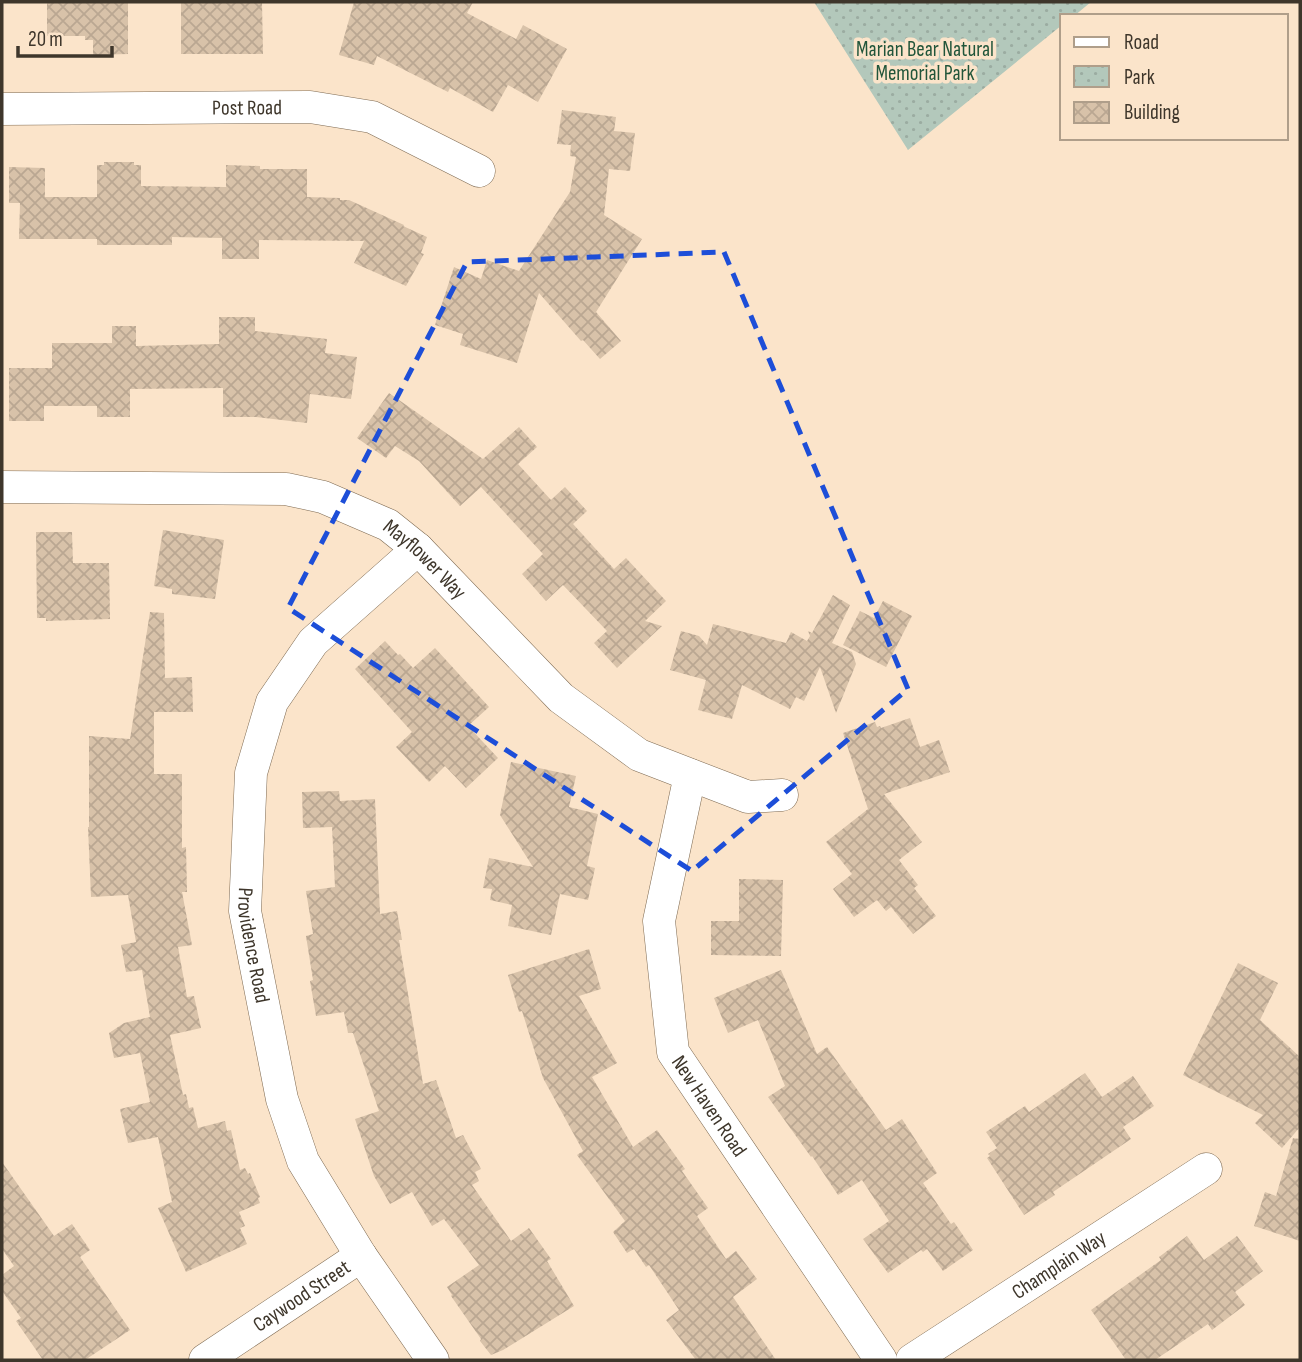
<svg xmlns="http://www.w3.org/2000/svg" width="1302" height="1362" viewBox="0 0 1302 1362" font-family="'Sofia Sans Condensed',sans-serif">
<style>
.park{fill:url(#park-dots)}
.building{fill:url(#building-cross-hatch)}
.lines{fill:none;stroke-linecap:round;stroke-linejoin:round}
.minor-casing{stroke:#7f6b53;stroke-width:33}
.minor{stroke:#fff;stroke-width:32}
.marked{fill:none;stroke:#1d4ed8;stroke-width:5;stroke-dasharray:14 9;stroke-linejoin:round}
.labels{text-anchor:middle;stroke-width:7;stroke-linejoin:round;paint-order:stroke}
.park-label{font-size:21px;fill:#21553a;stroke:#fbe4ca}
.street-label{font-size:21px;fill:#3e362b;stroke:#fbe4ca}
</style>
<defs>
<pattern id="park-dots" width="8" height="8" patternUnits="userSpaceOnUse" patternTransform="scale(1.75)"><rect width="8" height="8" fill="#b3c8bb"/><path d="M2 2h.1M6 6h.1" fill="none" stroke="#9baca1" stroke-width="1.8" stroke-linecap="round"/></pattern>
<pattern id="building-cross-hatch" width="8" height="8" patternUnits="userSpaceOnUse" patternTransform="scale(1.75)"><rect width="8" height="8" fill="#d8c2a9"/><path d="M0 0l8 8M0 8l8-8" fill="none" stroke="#baa792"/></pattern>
</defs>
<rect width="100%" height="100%" fill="#fbe4ca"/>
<!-- park -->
<path class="park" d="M814 2H1091L1074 16H1062V25L908 150Z"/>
<!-- building -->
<g class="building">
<path d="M47 2H128V54L93 55V40H85V36H47Z"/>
<path d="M181 2H262L263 54H181Z"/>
<path d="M354 2H473L467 13 516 39 523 25 567 49 538 102 508 85 493 112 450 88 448 92 377 56 374 65 339 55Z"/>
<path d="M562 110 616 117 614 131 635 133 630 171 609 169 604 215 642 239 596 312 621 341 600 359 583 340 581 341 539 293 517 363 460 345 463 334 435 325 454 267 481 279 487 260 519 271 570 192 576 157 570 156 571 145 557 144Z"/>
<path d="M104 162H134V165H141V186L226 187V165L260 166V169H307V197L340 198V200H349L404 225 403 226 427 237 421 253 424 254 406 286 354 263 364 241 259 240V259H222V238L172 237V245H97V239H19L20 203H9V167L45 168V197H97V165H104Z"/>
<path d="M219 317H255V331L327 339 325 353 357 357 351 399 310 394 307 423 256 417H223V388L130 389V417H97V406H44V421H9V368H52V343H112V326H136V346L219 344Z"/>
<path d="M389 393 483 459 519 427 537 447 518 464 551 500 565 487 587 511 573 524 614 569 626 558 666 601 645 621 662 626 617 668 594 643 607 631 563 585 546 601 522 574 543 554 481 487 460 506 419 461 395 446 386 458 357 438Z"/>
<path d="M163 530 224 540 215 599 172 594V589L154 586Z"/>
<path d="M36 532H72L73 563H109L110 619 46 621V618H37Z"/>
<path d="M833 595 850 605 832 643 852 652 856 664 836 713 820 667 804 701 796 697 790 709 742 685 732 719 698 710 706 680 670 670 681 631 699 636 707 645 713 624 786 643 791 632 807 641 810 636 808 631 812 633Z"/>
<path d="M883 601 912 616 886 667 843 645 860 611 874 618Z"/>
<path d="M150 612 164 613 165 678 192 677 193 712H154V774H182V848L186 847 187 892H182L192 945 178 947 187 997 194 996 201 1028 170 1035 183 1095 186 1094 189 1108 193 1107 198 1128 225 1121 227 1131 231 1130 240 1170 245 1168 248 1174 250 1173 260 1197 258 1198 260 1203 239 1212 245 1226 240 1228 247 1244 186 1272 158 1208 172 1202 158 1137 128 1143 120 1109 150 1102 140 1053 114 1058 109 1033 124 1023 150 1017 142 970 126 972 121 945 136 942 128 895 91 897 88 827H89V736L130 739Z"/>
<path d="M385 641 398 655 400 654 413 668 435 648 489 707 468 726 498 758 466 788 445 766 429 782 396 747 412 732 355 669Z"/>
<path d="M910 718 920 747 939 740 950 772 884 794 922 842 899 860 918 885 914 888 936 916 913 934 891 907 886 911 877 900 854 917 833 889 852 874 826 842 868 809 843 733 875 722 877 727 880 726 881 728Z"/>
<path d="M511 762 576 776 569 807 598 814 587 866 595 868 588 900 560 894 551 935 508 926 512 905 490 900 492 889 483 888 489 858 533 867 500 815Z"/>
<path d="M339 791 340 801 375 799 380 914 397 911 402 940H399L423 1084 436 1080 456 1138 463 1135 481 1169 475 1172 479 1181 472 1185 511 1241 529 1228 551 1259 547 1261 574 1306 503 1350 491 1355 480 1341 481 1339 451 1296 452 1295 447 1287 479 1265 444 1219 432 1226 412 1192 390 1204 374 1176 355 1119 379 1111 353 1033H348L344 1012 316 1016 310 981 313 980 306 936 313 934 306 891 335 887 332 827 303 828 302 792Z"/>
<path d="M739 879 783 880 781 956 711 955V921H739Z"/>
<path d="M589 949 601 989 579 996 617 1063 592 1077 633 1147 657 1130 685 1169 682 1171 708 1208 697 1216 726 1259 736 1251 757 1279 733 1297 776 1360H696L666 1320 679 1310 649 1265 646 1267 634 1249 627 1253 613 1232 625 1221 577 1155 583 1151 543 1078 522 1011 519 1012 508 975Z"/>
<path d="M1238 963 1278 983 1260 1020 1300 1057V1127L1282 1148 1255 1123 1263 1115 1183 1075Z"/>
<path d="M781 970 817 1054 827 1047 886 1130 902 1119 937 1173 923 1183 951 1224 954 1222 973 1250 943 1271 927 1249 923 1252 921 1250 888 1273 863 1239 889 1221 862 1180 838 1195 812 1156 811 1157 768 1097 785 1086 758 1020 728 1033 714 998Z"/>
<path d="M1085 1073 1102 1097 1133 1076 1154 1106 1123 1127 1131 1139 1053 1192 1055 1195 1024 1215 987 1158 990 1156 988 1154 997 1148 986 1132 1025 1106 1029 1112Z"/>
<path d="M1293 1138 1300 1139V1241L1254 1226 1265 1192 1276 1196Z"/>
<path d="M2 1162 54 1236 72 1224 90 1250 80 1257 130 1330 85 1360H43L16 1321 21 1318 2 1291V1275L14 1266 2 1249Z"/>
<path d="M1187 1236 1204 1260 1237 1236 1263 1271 1235 1292 1245 1305 1212 1330 1208 1324 1155 1360H1126L1091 1310 1161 1260 1159 1257Z"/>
</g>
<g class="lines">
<defs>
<g id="minor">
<path id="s1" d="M2 109 310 107 372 117 479 171"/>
<path id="s2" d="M2 487 286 489 323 497 388 525 418 549 561 698 639 755 748 797 782 795"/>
<path id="s3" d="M418 549 313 642 272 702 251 773 245 911 282 1099 303 1161 361 1256 433 1360"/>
<path id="s4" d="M690 775 659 921 673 1052 881 1360"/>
<path id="s5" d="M205 1360 361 1256"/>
<path id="s6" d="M912 1360 1206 1169"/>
</g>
</defs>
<!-- minor casing -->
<use href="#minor" class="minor-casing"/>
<!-- minor -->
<use href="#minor" class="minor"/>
</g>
<!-- marked area -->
<path class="marked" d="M724 252 908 689 692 871 288 608 467 262Z"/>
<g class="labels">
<!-- park labels -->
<g class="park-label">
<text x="925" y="56">Marian Bear Natural<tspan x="925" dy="24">Memorial Park</tspan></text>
</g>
<!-- street labels -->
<g class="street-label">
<text dy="7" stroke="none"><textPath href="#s1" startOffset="245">Post Road</textPath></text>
<text dy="7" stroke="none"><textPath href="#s2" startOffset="443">Mayflower Way</textPath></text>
<text dy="7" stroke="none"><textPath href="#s3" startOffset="460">Providence Road</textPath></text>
<text dy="7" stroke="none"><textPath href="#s4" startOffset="346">New Haven Road</textPath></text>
<text dy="7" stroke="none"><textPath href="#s6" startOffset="175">Champlain Way</textPath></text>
<text dy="7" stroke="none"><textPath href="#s5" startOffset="116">Caywood Street</textPath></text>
</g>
</g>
<!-- border -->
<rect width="1302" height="1362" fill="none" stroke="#3e362b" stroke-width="7"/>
<!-- legend -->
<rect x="1060" y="14" width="228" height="126" fill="#fbe4ca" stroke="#af9e8a" stroke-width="2"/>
<rect x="1074" y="37" width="35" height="10" fill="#ffffff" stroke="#af9e8a" stroke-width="2"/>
<text x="1124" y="49" font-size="21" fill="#3e362b">Road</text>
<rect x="1074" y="66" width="35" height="21" fill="url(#park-dots)" stroke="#af9e8a" stroke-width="2"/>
<text x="1124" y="84" font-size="21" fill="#3e362b">Park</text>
<rect x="1074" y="102" width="35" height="21" fill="url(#building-cross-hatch)" stroke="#af9e8a" stroke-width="2"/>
<text x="1124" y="119" font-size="21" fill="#3e362b">Building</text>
<!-- scale -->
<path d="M18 46v10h94v-10" fill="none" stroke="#3e362b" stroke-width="3.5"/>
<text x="28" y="46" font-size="21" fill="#3e362b" stroke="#fbe4ca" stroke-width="5" paint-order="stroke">20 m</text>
</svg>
